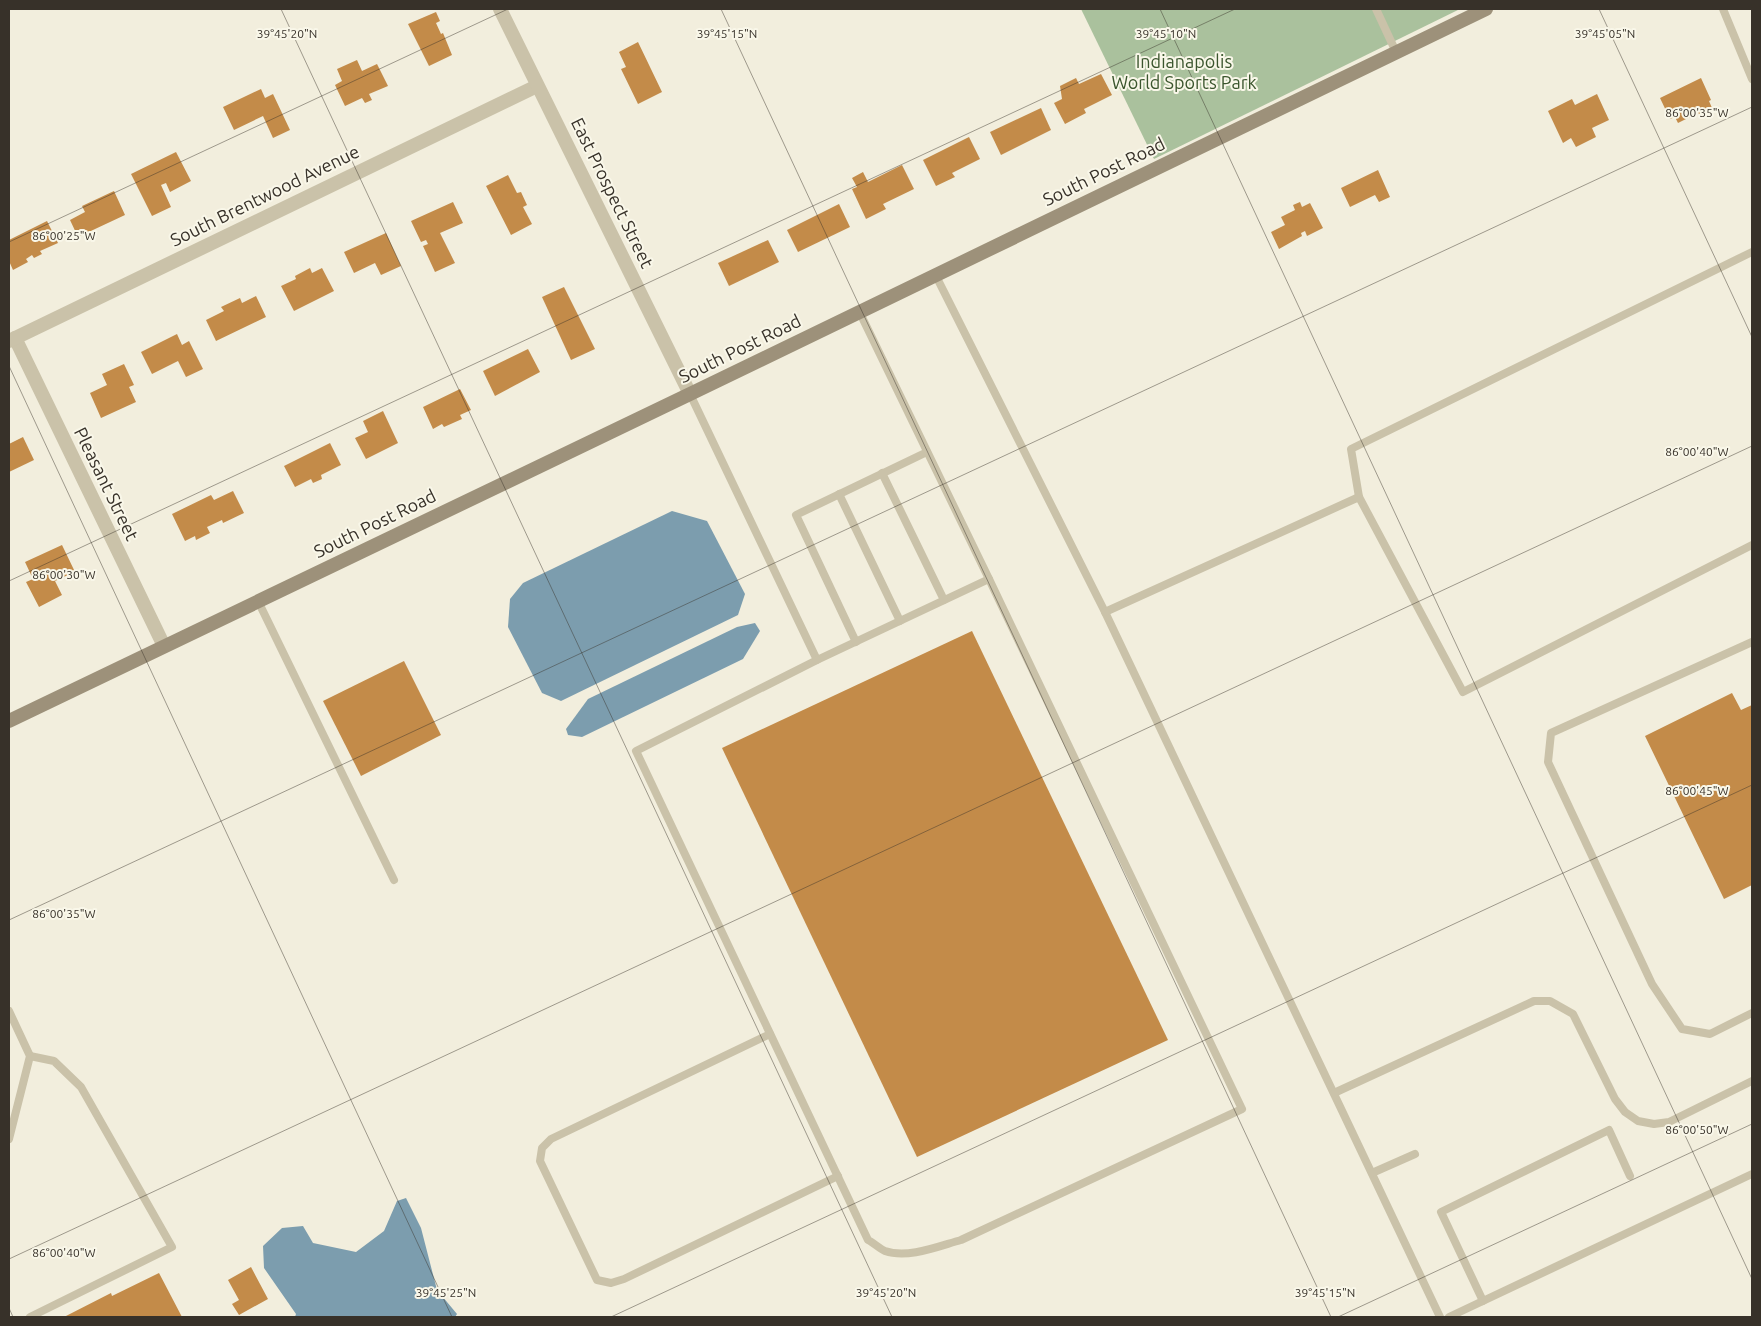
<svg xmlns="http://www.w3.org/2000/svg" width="1761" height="1326" viewBox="0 0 1761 1326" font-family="Ubuntu,sans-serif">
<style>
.green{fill:#aac19d}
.water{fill:#7c9dae}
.building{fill:#c38b49}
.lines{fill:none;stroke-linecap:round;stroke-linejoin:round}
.service{stroke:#cac2a9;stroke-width:8}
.minor{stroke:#cac2a9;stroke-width:14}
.tertiary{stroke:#cac2a9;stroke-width:14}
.secondary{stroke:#9d917a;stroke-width:14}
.ticks{fill:none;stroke:#373129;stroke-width:1;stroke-opacity:0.45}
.labels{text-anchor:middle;stroke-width:4;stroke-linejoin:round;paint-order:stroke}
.park-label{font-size:18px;fill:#3a552d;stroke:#f9f7e9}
.street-label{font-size:18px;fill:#373129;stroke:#f9f7e9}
.ticks-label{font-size:12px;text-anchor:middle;fill:#373129;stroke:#f9f7e9;stroke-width:4;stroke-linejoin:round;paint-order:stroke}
</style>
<rect width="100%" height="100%" fill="#f2eedd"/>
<!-- green -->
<path class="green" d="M1081 9H1460L1154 159Z"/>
<!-- water -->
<g class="water">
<path d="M672 511 707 521 745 594 738 615 561 701 542 693 508 627 510 599 523 583Z"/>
<path d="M755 623 760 631 743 659 582 737 568 735 566 729 588 699 737 627Z"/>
<path d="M406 1198 421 1228 437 1290 457 1314 455 1317H295L296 1314 264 1268 263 1246 282 1228 303 1226 313 1243 356 1252 384 1231 397 1201Z"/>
</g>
<!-- building -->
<g class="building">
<path d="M436 12 440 21 436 23 441 34 443 33 452 55 429 66 408 24Z"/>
<path d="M638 42 662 92 638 104 621 69 626 67 619 52Z"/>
<path d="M357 60 362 71 377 64 388 86 369 94 372 100 365 103 362 98 345 106 335 85 342 81 337 69Z"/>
<path d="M1101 74 1112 95 1084 109 1086 113 1065 124 1054 103 1062 99 1060 86 1076 78 1079 84Z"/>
<path d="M1701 78 1711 100 1709 101 1712 108 1699 114 1696 108 1690 111 1692 116 1678 123 1675 117 1670 119 1660 98Z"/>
<path d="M261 89 265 98 273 94 290 130 273 138 263 116 234 130 223 107Z"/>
<path d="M1597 94 1609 120 1592 128 1596 137 1576 147 1571 138 1563 143 1548 111 1572 99 1575 105Z"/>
<path d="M1041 108 1051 130 1001 155 990 132Z"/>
<path d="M969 137 980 159 952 173 955 177 936 186 923 160Z"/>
<path d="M176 152 191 181 170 192 166 183 161 185 171 207 152 216 131 174Z"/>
<path d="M902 165 914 189 883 204 886 209 866 219 852 189 857 187 852 178 863 172 868 182Z"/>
<path d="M1378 170 1390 197 1379 202 1375 195 1350 207 1341 188Z"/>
<path d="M508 175 517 193 521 192 527 205 523 207 532 224 511 235 486 186Z"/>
<path d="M114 191 125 215 78 237 70 220 85 212 82 206Z"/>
<path d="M453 202 463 223 440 233 455 263 435 272 423 246 428 244 426 240 421 242 411 221Z"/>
<path d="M1300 202 1302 207 1310 203 1323 228 1307 236 1305 231 1301 233 1302 236 1279 249 1271 232 1285 225 1281 217 1295 210 1293 205Z"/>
<path d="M839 204 850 227 798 252 787 230Z"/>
<path d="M47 221 58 243 40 251 42 254 34 258 32 255 26 259 28 262 13 270 9 261V240Z"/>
<path d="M386 233 401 266 381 275 375 263 354 273 344 252Z"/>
<path d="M768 240 779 262 729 286 718 263Z"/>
<path d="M310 268 312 273 322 268 334 291 294 311 281 286 296 279 295 276Z"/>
<path d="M564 287 595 349 571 360 542 297Z"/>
<path d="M256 296 266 317 216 341 206 320 224 311 221 307 240 298 242 303Z"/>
<path d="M177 334 182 345 189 341 203 369 186 377 178 361 152 374 141 352Z"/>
<path d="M528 349 540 372 495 396 483 371Z"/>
<path d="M124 364 134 385 129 387 136 402 101 418 90 393 107 385 102 374Z"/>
<path d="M460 389 471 410 460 415 462 419 444 427 442 424 433 429 423 407Z"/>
<path d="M383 411 398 443 366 459 355 438 368 432 363 421Z"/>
<path d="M23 437 34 460 9 472V444Z"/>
<path d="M330 443 341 465 321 475 322 479 313 483 311 479 295 487 284 466Z"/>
<path d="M233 491 244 513 223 523 222 520 207 527 210 533 196 540 195 536 185 541 172 514 211 495 214 500Z"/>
<path d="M62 545 75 572 55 581 62 595 39 607 26 582 33 579 25 562Z"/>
<path d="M972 631 1168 1040 917 1157 722 748Z"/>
<path d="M404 661 441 735 361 776 323 701Z"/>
<path d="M1732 693 1741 710 1752 705V885L1724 899 1645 736Z"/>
<path d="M251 1267 268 1299 239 1315 232 1304 239 1300 228 1280Z"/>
<path d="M159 1273 182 1317H64L111 1293 112 1296Z"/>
</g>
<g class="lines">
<!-- service -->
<g class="service">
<path d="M1376 9 1396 52"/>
<path d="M1723 9 1752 79"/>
<path d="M935 274 1105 612 1440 1317"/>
<path d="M690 394 817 660 989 579 859 311"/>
<path d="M882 473 944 600"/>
<path d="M839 494 900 621"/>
<path d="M1359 497 1351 449 1752 252"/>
<path d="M258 601 394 880"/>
<path d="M1105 612 1359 497 1463 692 1752 545"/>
<path d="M856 642 796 515 927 452"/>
<path d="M1752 642 1551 733 1548 762 1652 984 1682 1029 1710 1034 1752 1013"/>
<path d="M817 660 636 751 868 1240C874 1243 880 1249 885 1251 908 1259 939 1246 961 1240L1242 1109 989 579"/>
<path d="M9 1011 30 1056 9 1139"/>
<path d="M770 1034 551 1139 542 1148 540 1161 597 1280 611 1283 624 1279 838 1176"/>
<path d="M1334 1093 1534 1001H1550L1573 1014 1615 1099 1625 1112 1638 1121 1654 1124 1669 1122 1752 1081"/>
<path d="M1372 1173 1415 1154"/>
<path d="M1483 1301 1441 1212 1609 1130 1630 1176"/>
<path d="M30 1317 172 1247 81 1087 54 1061 30 1056"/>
<path d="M1449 1317 1752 1174"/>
</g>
<!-- minor -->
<g class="minor">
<path d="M15 338 164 646"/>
<path d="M9 341 537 86"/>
</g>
<!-- tertiary -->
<path class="tertiary" d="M500 9 690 394"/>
<!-- secondary -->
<path class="secondary" d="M9 721 690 394 1486 9"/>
</g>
<!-- ticks -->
<path class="ticks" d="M281 9 892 1317M721 9 1331 1317M1160 9 1752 1279M1599 9 1752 337M9 242 508 9M9 366 452 1317M9 581 1235 9M9 920 1752 107M9 1259 1752 446M9 1308 13 1317M611 1317 1752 785M1338 1317 1752 1124"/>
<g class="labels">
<!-- park labels -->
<g class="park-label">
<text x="1184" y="68">Indianapolis<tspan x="1184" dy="21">World Sports Park</tspan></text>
</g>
<!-- street labels -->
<g class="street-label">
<text transform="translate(1104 172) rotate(-26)" y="6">South Post Road</text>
<text transform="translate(612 193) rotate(64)" y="6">East Prospect Street</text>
<text transform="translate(265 196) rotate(-26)" y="6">South Brentwood Avenue</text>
<text transform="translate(740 349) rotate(-26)" y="6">South Post Road</text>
<text transform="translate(106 484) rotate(64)" y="6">Pleasant Street</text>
<text transform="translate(375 524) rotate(-26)" y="6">South Post Road</text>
</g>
</g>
<g class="ticks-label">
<text x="1166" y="38">39°45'10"N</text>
<text x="287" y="38">39°45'20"N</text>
<text x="727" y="38">39°45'15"N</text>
<text x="1605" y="38">39°45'05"N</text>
<text x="1697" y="117">86°00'35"W</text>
<text x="64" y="240">86°00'25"W</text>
<text x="1697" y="456">86°00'40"W</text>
<text x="64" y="579">86°00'30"W</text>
<text x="1697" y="795">86°00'45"W</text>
<text x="64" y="918">86°00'35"W</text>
<text x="1697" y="1134">86°00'50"W</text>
<text x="64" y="1257">86°00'40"W</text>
<text x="446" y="1297">39°45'25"N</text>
<text x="886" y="1297">39°45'20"N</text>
<text x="1325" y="1297">39°45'15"N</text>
</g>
<!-- border -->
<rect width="1761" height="1326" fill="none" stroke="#373129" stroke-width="20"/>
</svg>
